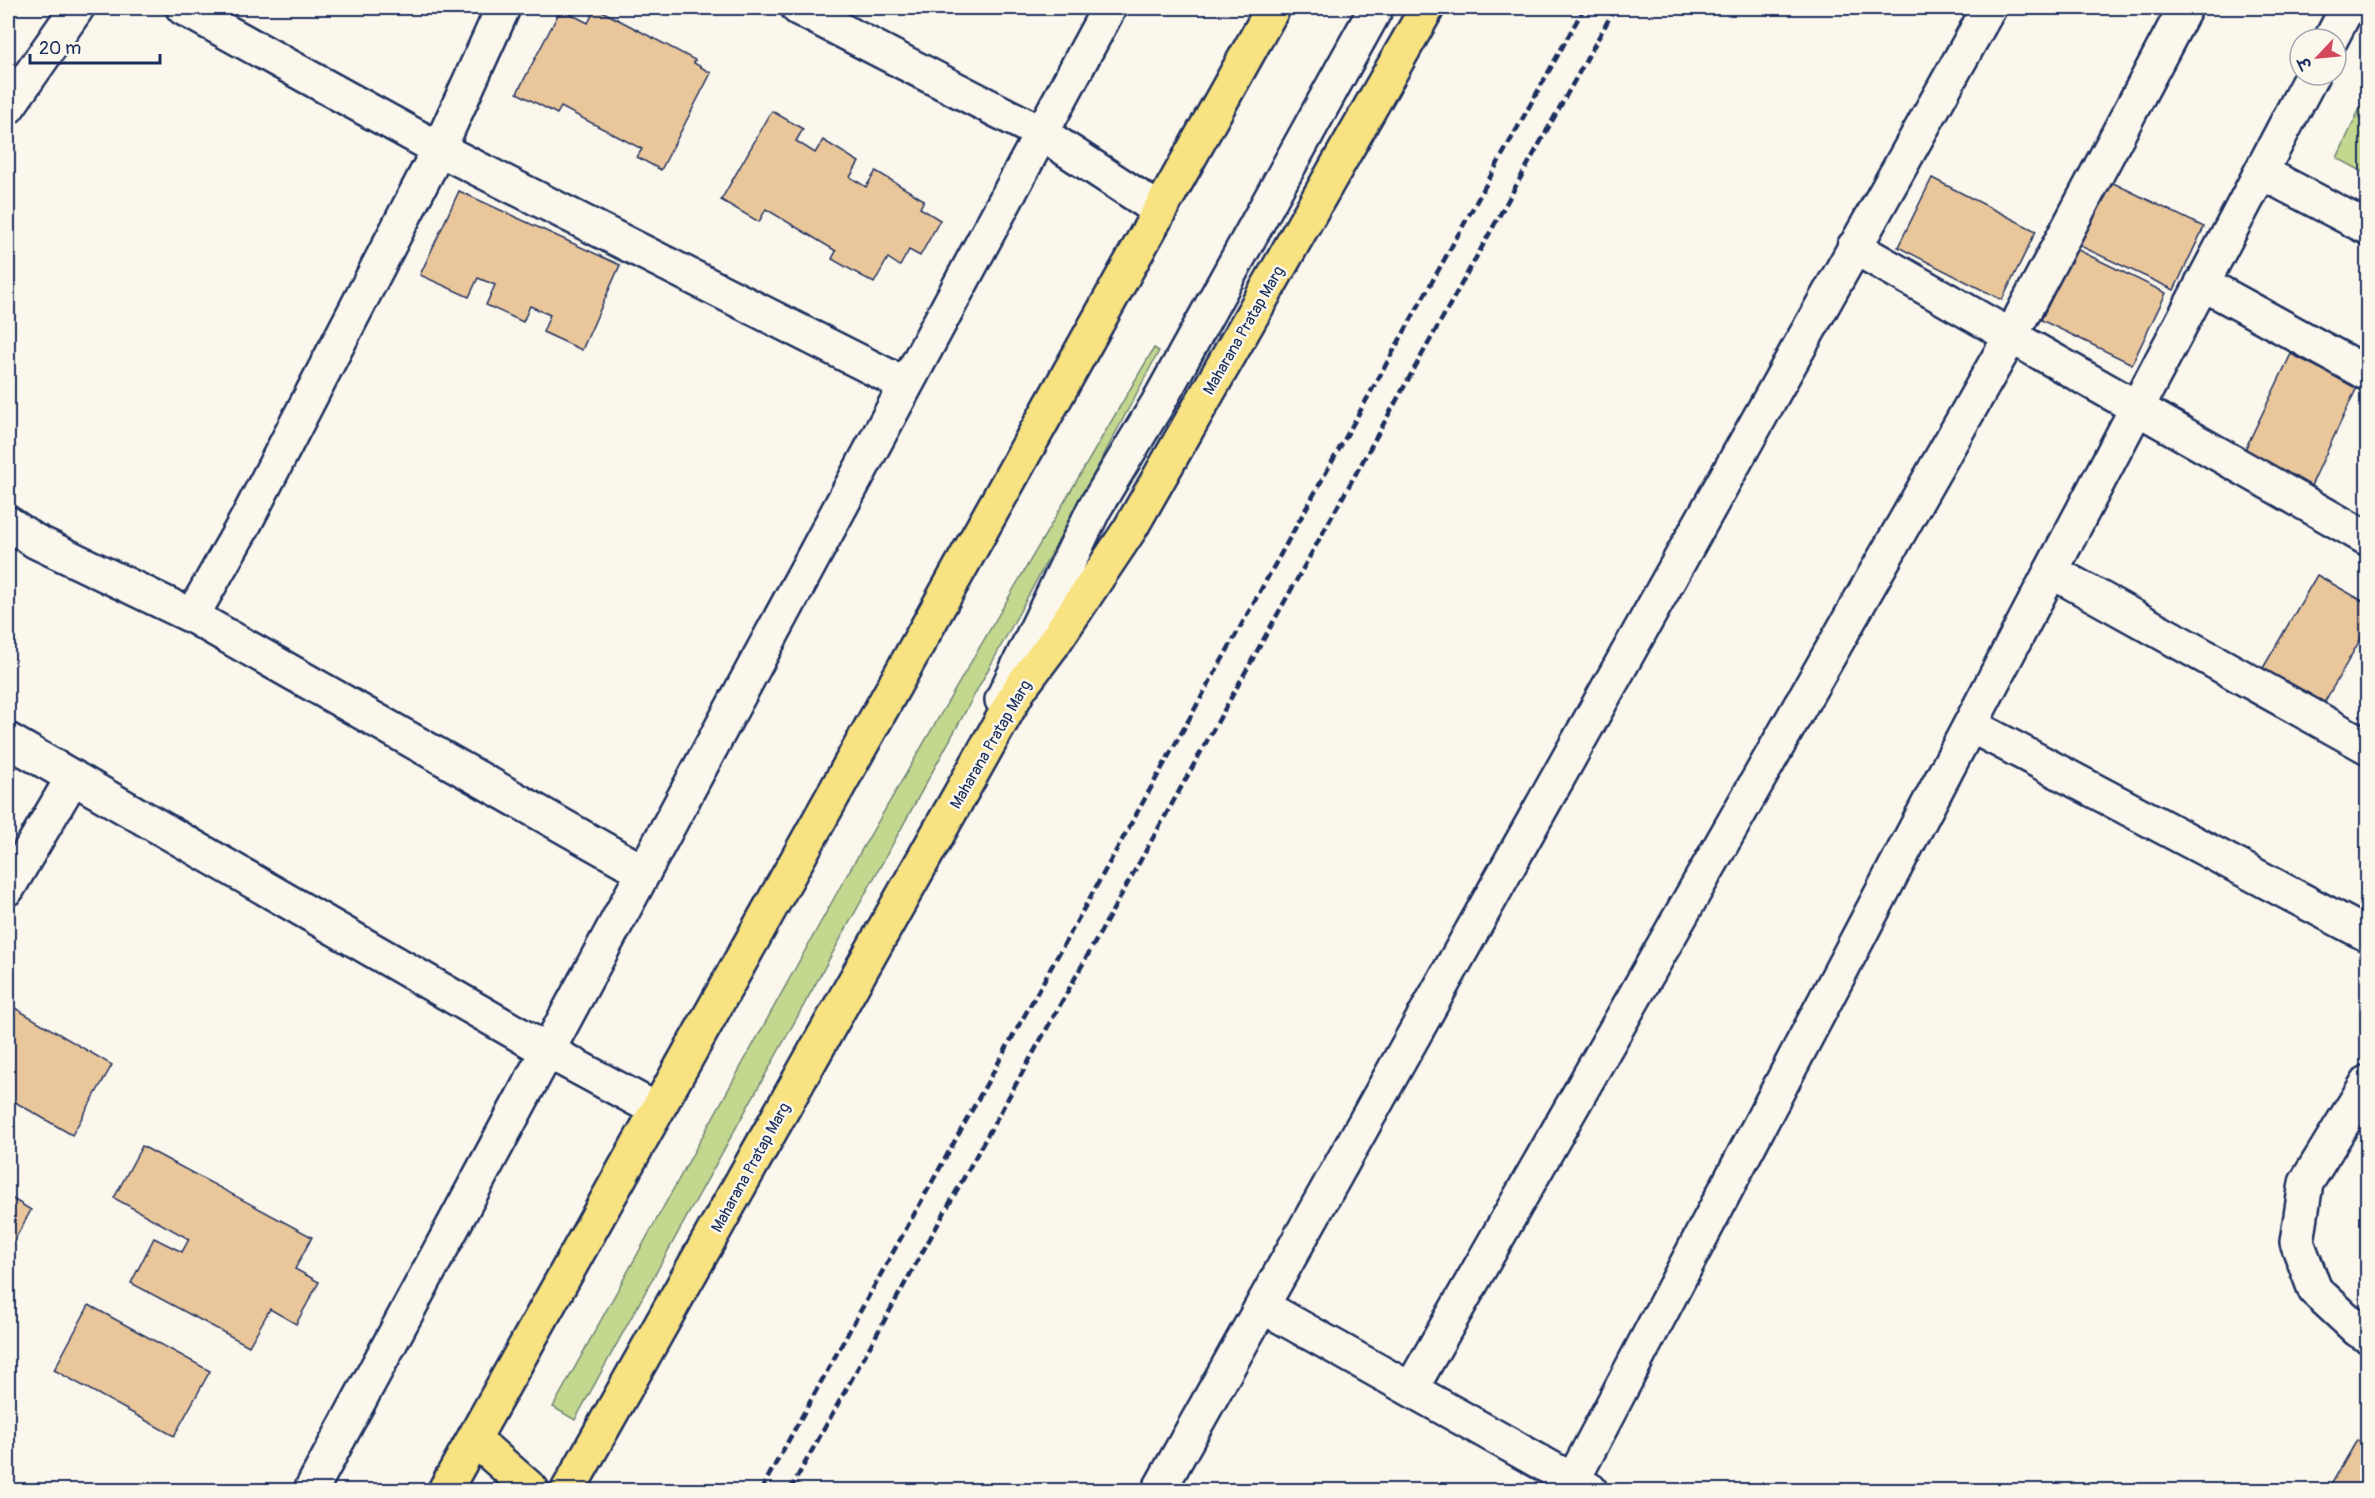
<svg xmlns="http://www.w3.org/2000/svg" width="2375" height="1498" font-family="Pangolin,'Playpen Sans Deva',sans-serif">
  <rect width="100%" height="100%" fill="#fbf7ec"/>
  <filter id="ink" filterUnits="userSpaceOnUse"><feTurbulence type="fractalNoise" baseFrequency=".0167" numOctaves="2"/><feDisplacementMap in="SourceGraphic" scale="12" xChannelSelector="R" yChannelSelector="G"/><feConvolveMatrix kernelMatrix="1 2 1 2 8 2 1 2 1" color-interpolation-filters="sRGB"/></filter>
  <g filter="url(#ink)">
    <path fill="#c3d88e" stroke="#6f8476" stroke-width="1.5" d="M2367 93V174L2337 158Z
      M1154 348 1159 351C970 710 770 1064 575 1420L553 1407 844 880Z"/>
    <path fill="#eac69b" stroke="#1b2f5e" stroke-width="1.5" d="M596 8 695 60 694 63 711 73 661 170 637 157 642 149 561 107 557 114 517 93 561 9 588 23Z
      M772 111 803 129 796 141 815 153 823 140 859 162 850 177 866 187 876 171 924 200 920 208 940 220 920 256 909 250 900 266 888 258 874 283 832 259 836 251 766 209 759 222 721 200Z
      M1932 178 2036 231 2002 300 1898 247Z
      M2105 179 2204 227 2174 290 2074 243Z
      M459 191 620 265 582 350 543 332 550 315 530 306 523 322 486 305 495 285 478 278 469 297 420 275Z
      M2076 249 2166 293 2132 364 2041 320Z
      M2291 354 2357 387 2309 490 2241 458Z
      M2317 575 2368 604V626L2324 703 2263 668Z
      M8 1004 112 1065 72 1135 8 1098Z
      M142 1146 312 1237 295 1269 319 1282 296 1324 270 1309 249 1346 131 1283 154 1238 182 1252 189 1239 114 1198Z
      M8 1196 31 1210 8 1252Z
      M89 1305 210 1371 174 1436 54 1370Z
      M2357 1440 2368 1446V1490H2328Z"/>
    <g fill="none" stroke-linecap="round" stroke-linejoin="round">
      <g stroke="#1b2f5e" stroke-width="38">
        <path id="minor" d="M183 8 439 149 906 385
          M503 8 439 149 246 521 192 616 644 872
          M798 8 1041 133 1159 210
          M2331 39 2347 8
          M8 107 77 8
          M2261 172 2368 228
          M1854 247 2368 539
          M2202 283 2368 374
          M8 523 35 541 192 616
          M2051 571 2368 747
          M1002 700 1094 509 1158 403 1376 8
          M1970 725 2368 935
          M8 740 546 1050 657 1110
          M8 888 73 777
          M2368 1082 2306 1183 2297 1242 2315 1290 2358 1330 2368 1336
          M1262 1306 1590 1490
          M1411 1389 2011 336 2185 8
          M1573 1480 2312 75
          M311 1490 1109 8
          M1159 1490 1989 8"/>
      </g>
      <g stroke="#1b2f5e" stroke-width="38">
        <path id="major" d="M474 1439 532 1490
          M445 1490 1273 8
          M568 1490 1020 688 1053 644 1130 529 1427 8"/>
      </g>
      <use href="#minor" stroke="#fbf7ec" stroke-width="33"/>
      <use href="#major" stroke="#f8e281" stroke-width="33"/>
      <path stroke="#1b2f5e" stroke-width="4.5" stroke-dasharray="9 4.5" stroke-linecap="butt" d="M761 1490 1584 8
        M790 1490 1615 8"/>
    </g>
  </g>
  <g text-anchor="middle" stroke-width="5" stroke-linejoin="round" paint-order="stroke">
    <g font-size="16" fill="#1b2f5e" stroke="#fbf7ec">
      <text transform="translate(1243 330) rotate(-60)" y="6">Maharana Pratap Marg</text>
      <text transform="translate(990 744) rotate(-60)" y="6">Maharana Pratap Marg</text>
      <text transform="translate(750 1167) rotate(-61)" y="6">Maharana Pratap Marg</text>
    </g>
  </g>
  <rect width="2375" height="1498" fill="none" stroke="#fbf7ec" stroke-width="30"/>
  <rect x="15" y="15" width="2345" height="1468" fill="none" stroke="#1b2f5e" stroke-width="2" filter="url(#ink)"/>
  <g transform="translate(2318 57) rotate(244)"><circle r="28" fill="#fbf7ec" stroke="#a1a7b3" stroke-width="1.5"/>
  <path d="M0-4.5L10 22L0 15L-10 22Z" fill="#d1495b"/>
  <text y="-9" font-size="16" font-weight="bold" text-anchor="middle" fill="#1b2f5e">उ</text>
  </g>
  <path d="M30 54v9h130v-9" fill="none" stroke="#1b2f5e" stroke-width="3"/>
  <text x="39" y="54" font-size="18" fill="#1b2f5e" stroke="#fbf7ec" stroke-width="4.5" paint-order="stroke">20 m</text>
</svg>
